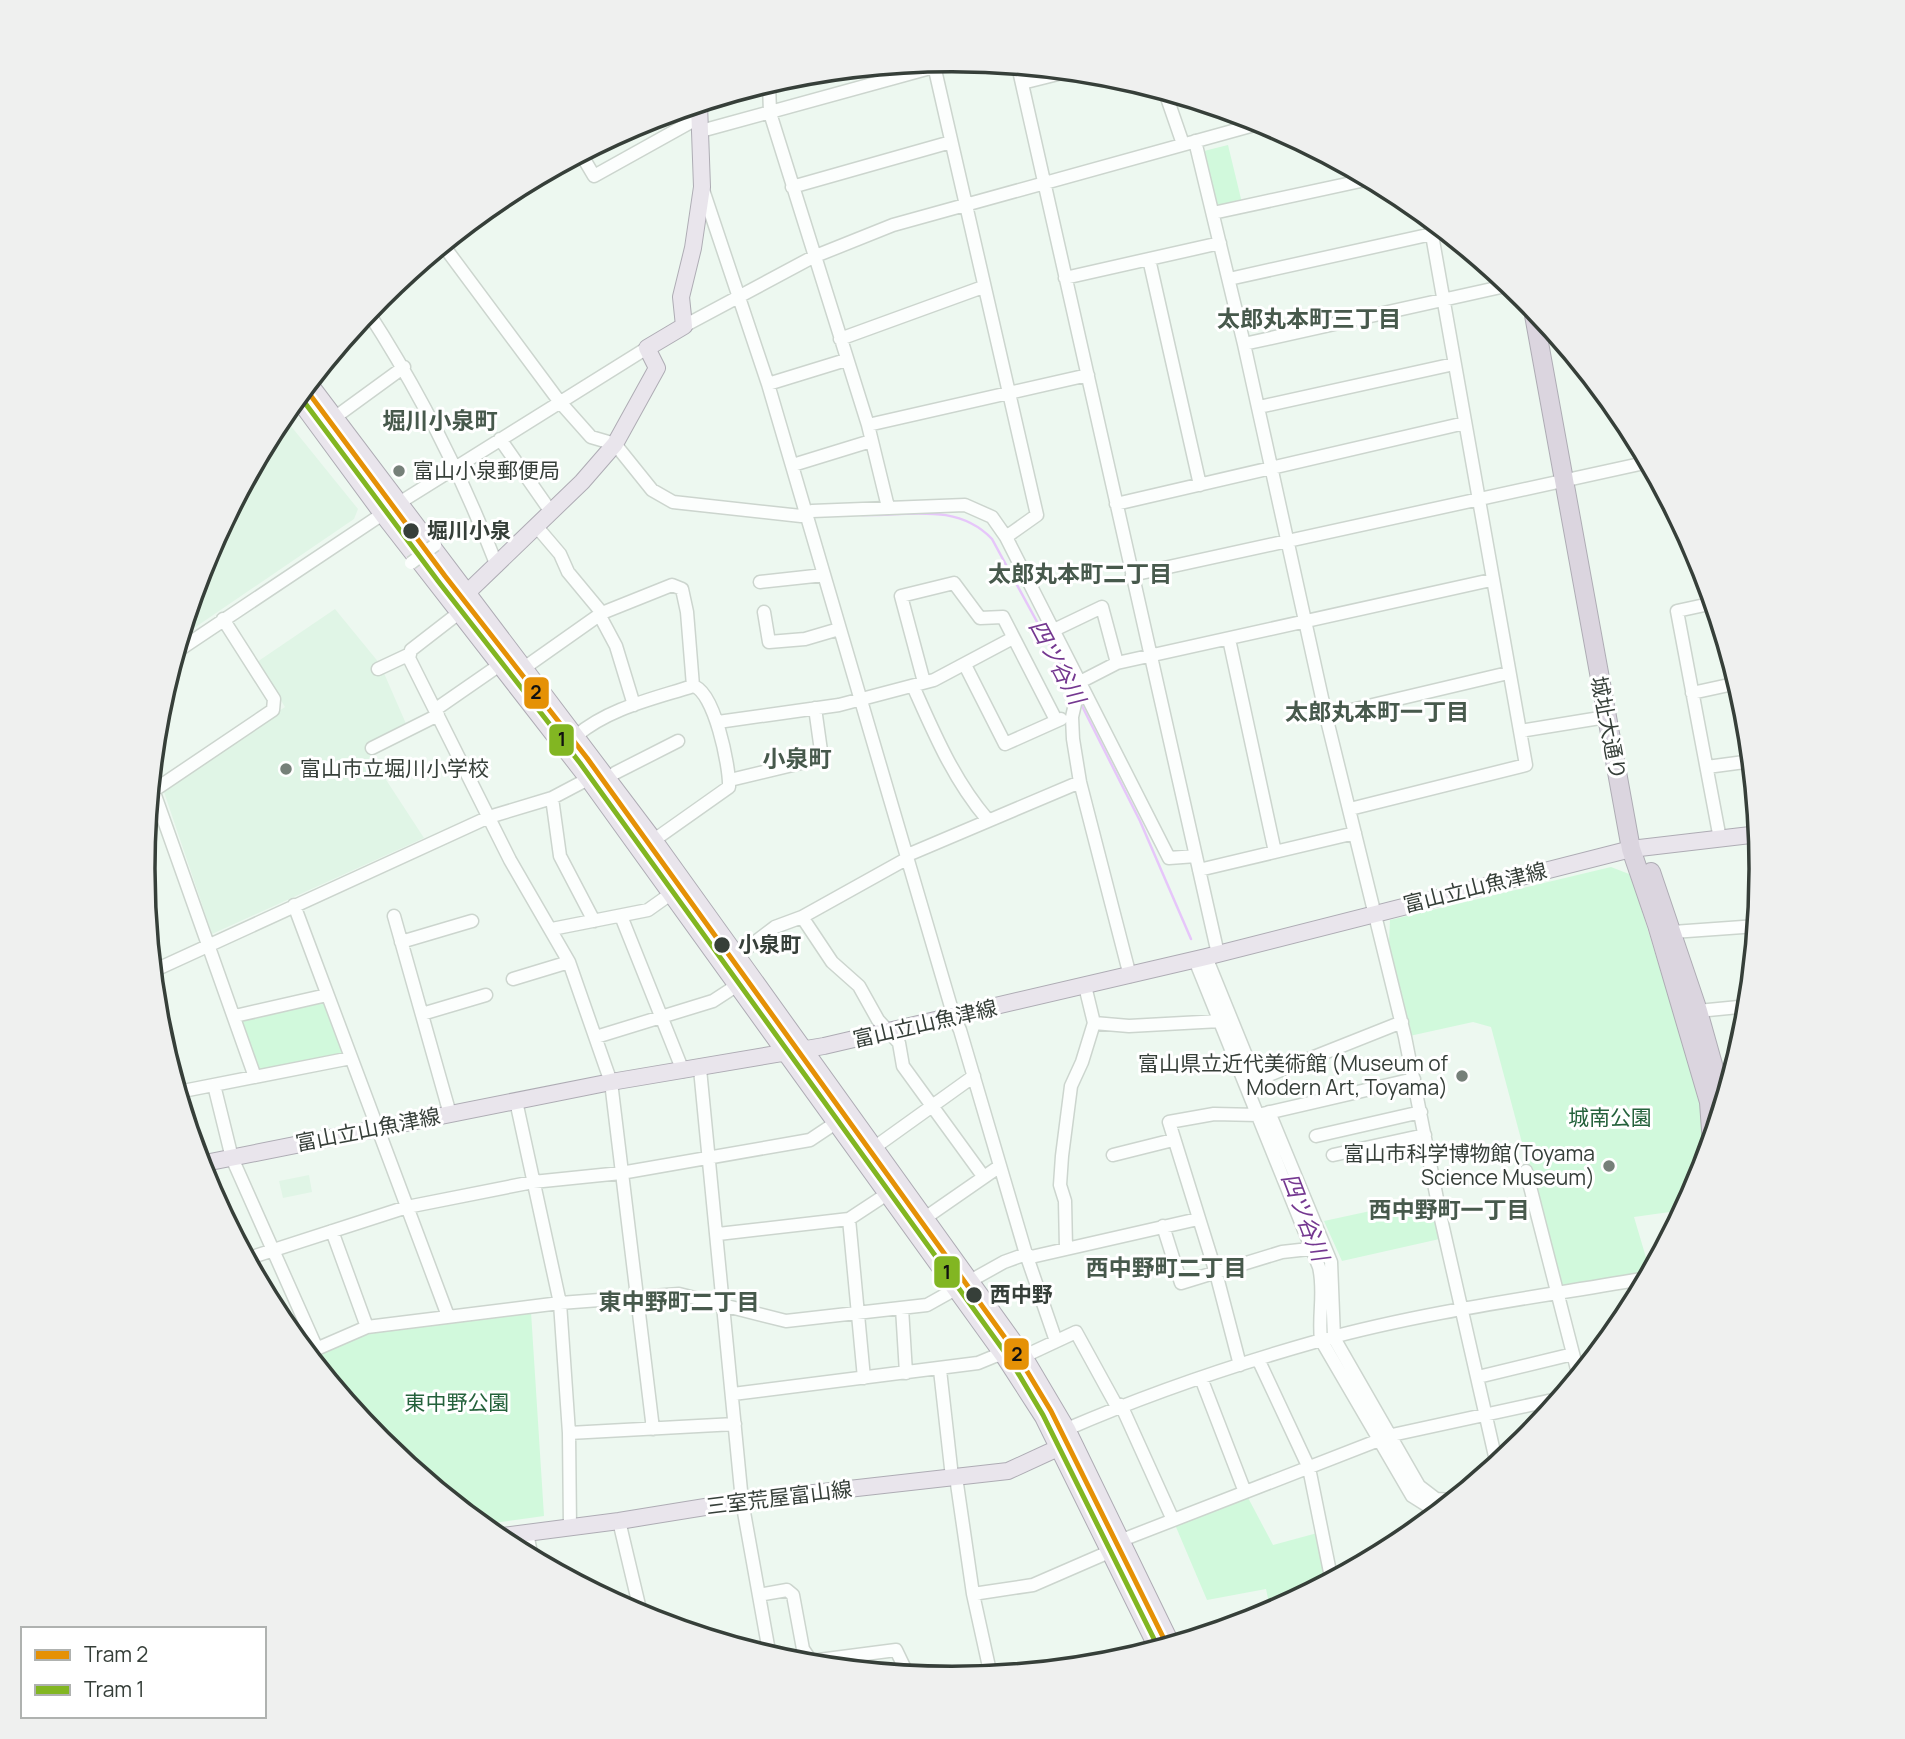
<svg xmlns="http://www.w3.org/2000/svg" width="1905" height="1739" font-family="Manrope,'Noto Sans JP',sans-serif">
  <rect width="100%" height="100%" fill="#edf8f0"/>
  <path fill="#e0f5e6" d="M693 106 694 118 642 121Z
    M282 415 358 509 354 519 181 637 204 559Z
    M335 609 380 664 407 726 366 749 424 838 212 934 163 789 285 707 257 662Z
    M309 1175 312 1192 283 1198 279 1181Z"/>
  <path fill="#d1f9dc" d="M1228 145 1242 203 1218 209 1204 151Z
    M193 598 200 608 196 622 183 630Z
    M1611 867 1629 874 1636 892 1702 1104C1707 1150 1707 1169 1684 1210L1634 1217 1650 1271 1565 1288 1560 1285 1491 1027 1473 1022 1405 1037 1388 963 1390 920Z
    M321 1000 326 1003 344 1051 341 1054 259 1071 241 1021 243 1016Z
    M1412 1202 1419 1222 1441 1217 1444 1238 1342 1261 1324 1221Z
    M531 1312 544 1516 480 1525 379 1442 310 1357 374 1332Z
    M1245 1492 1273 1545 1321 1532 1332 1581 1271 1613 1266 1589 1207 1600 1173 1520Z"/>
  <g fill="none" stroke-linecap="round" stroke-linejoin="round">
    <path stroke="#e6c6fa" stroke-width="2.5" d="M862 515C907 516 957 502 992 539L1073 688
      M1081 704 1140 821 1191 939"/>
    <path stroke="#e6c6fa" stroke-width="18" d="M1420 1496 1436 1506H1448"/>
    <g stroke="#ccd5ce" stroke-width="15">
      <path id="minor" d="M933 61 1037 515 1006 537
        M1018 66 1218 954
        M769 83 770 113 868 425 888 507
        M1022 83 1070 71
        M1165 92 1183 144
        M701 131 934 67
        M1195 141 1244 344 1326 716 1405 1037 1441 1219 1497 1465
        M581 154 594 176 700 117
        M702 187 768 384 954 1017 960 1030 1026 1254 1056 1341
        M792 187 951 142
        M1213 213 1370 179
        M443 245 559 401 591 437 615 444 652 490 673 502 801 516 812 511 965 505 992 517 1006 537 1169 858 1196 856
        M1149 259 1200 485
        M1065 278 1220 243
        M1229 279 1432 234
        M368 312C420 392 462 476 497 566
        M684 326 813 257 893 225 1265 122
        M840 339 983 287
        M1244 344 1510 285
        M768 384 846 360
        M1259 407 1454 364
        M334 418 404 367
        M868 425 1088 375
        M500 439 551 512
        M793 465 871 441
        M1116 504 1465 423
        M537 527 560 554 568 572 602 613
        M1132 575 1649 462
        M760 582 824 575
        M1714 603 1677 611 1720 839
        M460 612 411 650 409 658 510 860 569 962 606 1068 611 1082 653 1429
        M764 612 769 642 805 639 839 629
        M600 616 616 646 634 705
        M1054 630 1102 607 1117 663
        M1229 639 1275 852
        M176 652 399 503 647 348
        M965 665 1005 744 1061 719
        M524 668 602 613 672 585 682 589 687 612 693 686
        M378 669 410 654
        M924 682 901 596 954 583 980 618 1003 617 1056 720
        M913 686C934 733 953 779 987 819
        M1692 693 1738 683
        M436 709 501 664
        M1326 716 1508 673
        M718 722 839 705 934 680 1013 638
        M1520 731 1606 717
        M576 736C609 708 653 699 693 686 714 690 730 767 729 787L654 840
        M372 748 438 715
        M1707 767 1752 761
        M615 773 678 741
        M730 780 822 758 815 708
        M151 784 255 1077
        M150 793 273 710 274 699 223 619
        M552 798 560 856 594 921
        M1350 809 1526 765 1429 218
        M1199 870 1355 833
        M294 905 448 1316
        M394 916 450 1114
        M621 916 683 1071
        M552 929 648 910 672 893
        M1673 932 1757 926
        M401 942 472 921
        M738 955 775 927 802 917
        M1206 957 1256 1080 1402 1022
        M1195 960 1319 1267C1325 1292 1318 1315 1321 1340L1412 1496 1439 1513
        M153 971 489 817 552 798 588 779
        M1130 976 1080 782 1073 739 1072 717 1080 682 1117 663 1491 580
        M513 979 569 962
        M1698 1011 1749 1006
        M422 1014 486 995
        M235 1016 327 995
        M1094 1023 1129 1026 1220 1021
        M596 1037 713 1001 736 986
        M700 1069 742 1501 770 1657
        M214 1085 232 1158 317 1349
        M178 1092 351 1058
        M516 1101 560 1303 569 1433 570 1527
        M1269 1112 1331 1262 1334 1338 1419 1486 1436 1499 1455 1500
        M1316 1136 1421 1112
        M875 1147 974 1076
        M1113 1155 1173 1140
        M1333 1155 1425 1135
        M1526 1171 1579 1377
        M983 1176 903 1066 899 1043 878 1020 859 986 832 962 802 917 908 858 910 854 1080 782
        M925 1218 1000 1166
        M849 1219 864 1378
        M1163 1226 1181 1283 1282 1252 1318 1248
        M332 1231 367 1327
        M718 1234 849 1219 887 1194
        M1066 1248 1065 1201 1060 1185 1062 1156 1071 1086 1082 1062 1094 1023 1085 986
        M246 1259 407 1207 533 1182 621 1173 810 1140 834 1124
        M902 1308 906 1373
        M307 1353 367 1327 560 1303 679 1294 786 1321 927 1305 1004 1262 1026 1254 1031 1257 1198 1219
        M1258 1359 1309 1468 1331 1577 1343 1575
        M1240 1365 1216 1273 1169 1122 1214 1114 1258 1115 1414 1079
        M940 1370 952 1477
        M1478 1377 1573 1354
        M1201 1378 1245 1492
        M733 1394 978 1363 995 1356 1031 1353 1076 1332 1115 1403 1121 1405 1173 1520
        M1067 1429C1148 1394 1233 1365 1318 1341 1426 1311 1538 1297 1648 1278
        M569 1433 735 1424
        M956 1477 973 1594 991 1676
        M619 1521 642 1618
        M527 1532 532 1559
        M1122 1540 1392 1435 1562 1398
        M973 1594 1033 1585 1109 1552
        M759 1595 787 1590 793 1595 803 1649 811 1661 896 1650 908 1675"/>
    </g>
    <g stroke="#aeacb4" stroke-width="18">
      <path id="major" d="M309 383 654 840 1022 1353 1067 1429 1172 1645
        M297 398 383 515 588 779 1003 1355 1043 1417 1158 1650
        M464 602 472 588 582 482 615 444 657 368 647 348 684 326 681 297 693 248 702 187 699 104
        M200 1164 611 1082 824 1046 1206 957 1631 849 1759 834
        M495 1537 619 1521 742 1501 1008 1471 1058 1448"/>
    </g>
    <g stroke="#aeacb4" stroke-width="20">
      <path id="highway" d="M1532 304 1631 849 1657 925 1709 1102 1712 1144
        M1651 872 1698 1011 1724 1104"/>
    </g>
    <use href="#minor" stroke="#fcfefd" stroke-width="12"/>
    <use href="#major" stroke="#e9e5ec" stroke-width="16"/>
    <use href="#highway" stroke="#dbd5df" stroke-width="18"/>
    <g stroke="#ccd5ce" stroke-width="15" stroke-linecap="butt">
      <path id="minor-bridge" d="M411 563 435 545"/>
    </g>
    <use href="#minor-bridge" stroke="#fcfefd" stroke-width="12"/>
    <g stroke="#fff" stroke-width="10">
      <path id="tram-1" d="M305 388 445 576 587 758 1016 1353 1051 1411 1168 1647"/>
    </g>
    <g stroke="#fff" stroke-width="10">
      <path id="tram-2" d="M299 395 438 581 580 763 1009 1358 1043 1415 1159 1649"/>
    </g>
    <use href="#tram-1" stroke="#e59106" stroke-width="5"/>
    <use href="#tram-2" stroke="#82b622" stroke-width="5"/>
  </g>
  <g fill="#768079" stroke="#fff" stroke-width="2.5">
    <circle cx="399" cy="471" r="7"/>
    <circle cx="286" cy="769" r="7"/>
    <circle cx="1462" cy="1076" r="7"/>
    <circle cx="1609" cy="1166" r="7"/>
  </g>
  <g fill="#363f39" stroke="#fff" stroke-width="2.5">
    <circle cx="411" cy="531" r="9"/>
    <circle cx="722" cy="945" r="9"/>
    <circle cx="974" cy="1295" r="9"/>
  </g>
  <g text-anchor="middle" stroke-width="6" stroke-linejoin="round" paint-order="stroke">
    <g font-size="21" fill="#363f39" stroke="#fff" text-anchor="start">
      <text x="413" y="478">富山小泉郵便局</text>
      <text x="300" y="776">富山市立堀川小学校</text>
      <text x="1448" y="1071" text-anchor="end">富山県立近代美術館 (Museum of<tspan x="1448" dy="24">Modern Art, Toyama)</tspan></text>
      <text x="1595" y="1161" text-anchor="end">富山市科学博物館(Toyama<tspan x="1595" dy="24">Science Museum)</tspan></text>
    </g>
    <g font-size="21" font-weight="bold" fill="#363f39" stroke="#fff" text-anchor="start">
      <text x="427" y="538">堀川小泉</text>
      <text x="738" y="952">小泉町</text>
      <text x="990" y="1302">西中野</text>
    </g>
    <g font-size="21" fill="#363f39" stroke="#fff">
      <text transform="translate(1608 728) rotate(79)" y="7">城址大通り</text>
      <text transform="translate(1475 888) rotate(-14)" y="7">富山立山魚津線</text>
      <text transform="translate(925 1024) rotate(-13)" y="7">富山立山魚津線</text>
      <text transform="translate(368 1130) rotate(-11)" y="7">富山立山魚津線</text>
      <text transform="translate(779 1498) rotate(-7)" y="7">三室荒屋富山線</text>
    </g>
    <g font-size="21" fill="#25623c" stroke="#fff">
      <text x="1610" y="1125">城南公園</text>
      <text x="457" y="1410">東中野公園</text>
    </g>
    <g font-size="23" font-weight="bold" fill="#47594c" stroke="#fff">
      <text x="1309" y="327">太郎丸本町三丁目</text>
      <text x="440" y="429">堀川小泉町</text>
      <text x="1080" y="582">太郎丸本町二丁目</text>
      <text x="1377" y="720">太郎丸本町一丁目</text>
      <text x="797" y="767">小泉町</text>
      <text x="1449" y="1218">西中野町一丁目</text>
      <text x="1166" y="1276">西中野町二丁目</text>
      <text x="679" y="1310">東中野町二丁目</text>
    </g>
    <g font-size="23" font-style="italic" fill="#743890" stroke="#fff">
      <text transform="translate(1057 662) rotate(62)" y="8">四ツ谷川</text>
      <text transform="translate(1305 1217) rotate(69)" y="8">四ツ谷川</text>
    </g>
  </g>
  <path d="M0 0H1905V1739H0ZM155 869a797 797 0 1 1 1594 0a797 797 0 1 1-1594 0Z" fill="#eff0ef" fill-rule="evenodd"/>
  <path fill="none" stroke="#363f39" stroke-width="3.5" d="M155 869a797 797 0 1 1 1594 0a797 797 0 1 1-1594 0Z"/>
  <g stroke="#fff" stroke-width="2.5">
    <rect x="523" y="676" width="27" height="34" rx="7" fill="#e59106"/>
    <rect x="548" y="723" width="27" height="34" rx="7" fill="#82b622"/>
    <rect x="933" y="1255" width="28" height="34" rx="7" fill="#82b622"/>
    <rect x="1003" y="1337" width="27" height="34" rx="7" fill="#e59106"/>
  </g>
  <g font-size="19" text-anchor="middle" font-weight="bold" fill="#111">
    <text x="536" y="699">2</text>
    <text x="562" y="746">1</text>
    <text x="947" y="1279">1</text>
    <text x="1017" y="1361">2</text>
  </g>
  <rect x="21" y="1627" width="245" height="91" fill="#ffffff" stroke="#afb2b0" stroke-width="2"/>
  <rect x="35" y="1650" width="35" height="10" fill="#e59106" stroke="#afb2b0" stroke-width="2"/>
  <text x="84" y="1662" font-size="21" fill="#363f39">Tram 2</text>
  <rect x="35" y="1685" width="35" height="10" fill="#82b622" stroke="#afb2b0" stroke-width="2"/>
  <text x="84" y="1697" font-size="21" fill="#363f39">Tram 1</text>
</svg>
